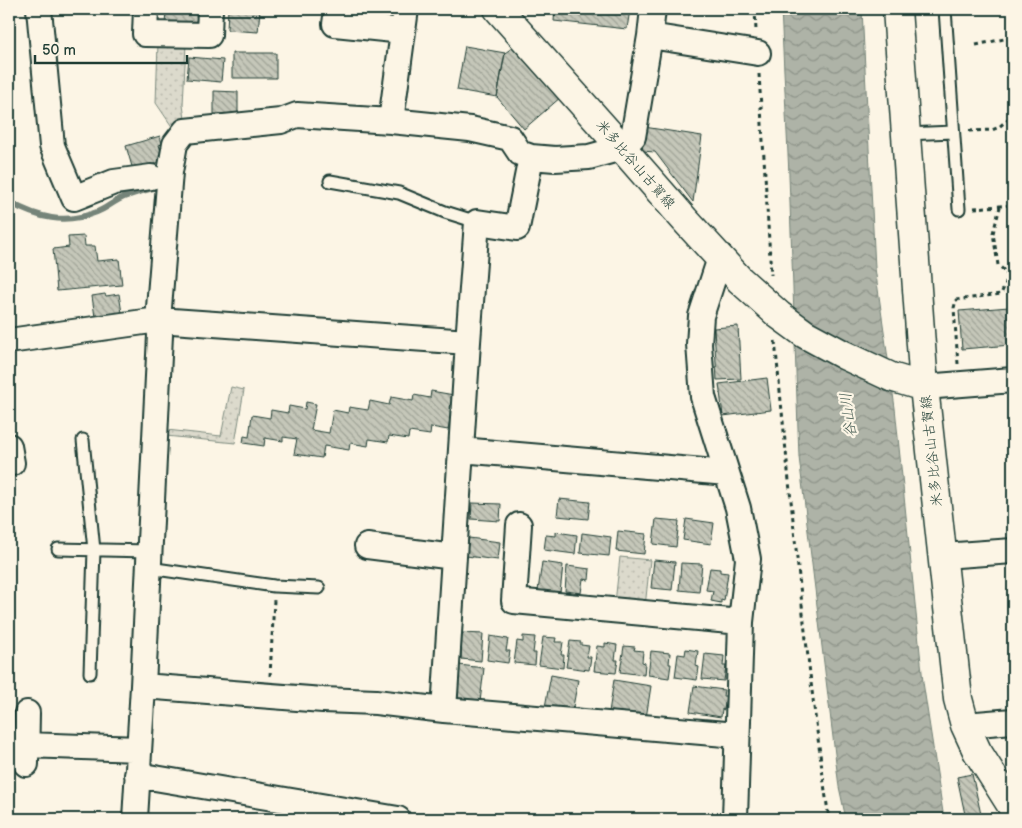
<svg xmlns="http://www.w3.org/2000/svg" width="1022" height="828" font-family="'Balsamiq Sans','Klee One',sans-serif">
  <defs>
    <pattern id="grass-dots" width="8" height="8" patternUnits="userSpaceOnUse" patternTransform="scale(1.25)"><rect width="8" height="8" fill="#dcdacc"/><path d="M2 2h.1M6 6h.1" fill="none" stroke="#bcbcb0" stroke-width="1.8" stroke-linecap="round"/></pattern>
    <pattern id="water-waves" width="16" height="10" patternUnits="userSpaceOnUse" patternTransform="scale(1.25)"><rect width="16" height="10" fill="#aeb3a7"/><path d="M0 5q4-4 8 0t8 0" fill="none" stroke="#8d9389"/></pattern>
    <pattern id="building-back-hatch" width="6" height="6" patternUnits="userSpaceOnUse" patternTransform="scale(1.25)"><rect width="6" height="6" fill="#c5c7b9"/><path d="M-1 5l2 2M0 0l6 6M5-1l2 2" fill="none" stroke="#9fa397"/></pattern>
  </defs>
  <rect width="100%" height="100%" fill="#fcf5e5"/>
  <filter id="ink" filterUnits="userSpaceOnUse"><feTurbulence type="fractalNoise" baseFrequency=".02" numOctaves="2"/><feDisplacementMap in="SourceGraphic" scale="10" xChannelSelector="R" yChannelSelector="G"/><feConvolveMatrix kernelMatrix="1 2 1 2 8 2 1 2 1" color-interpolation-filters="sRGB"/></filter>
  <g filter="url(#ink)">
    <path fill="url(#grass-dots)" stroke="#7e8c80" d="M158 43 186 44 183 105 186 126 173 128 156 103Z
      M231 387 244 390 235 443 166 436 167 430 221 436Z
      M620 557 650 560 645 607 615 603Z"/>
    <path fill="url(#water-waves)" stroke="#758479" d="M781 9H862L875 268 895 408 923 682 944 819H846L839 787 799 457 789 175Z"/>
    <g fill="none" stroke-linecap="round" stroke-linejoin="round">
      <path stroke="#758479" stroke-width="6" d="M9 202C38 218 64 225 97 212 106 209 114 201 124 197 134 193 146 190 157 187"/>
    </g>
    <path fill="url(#building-back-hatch)" stroke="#1f3d34" d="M166 9H197L196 28 165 26Z
      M228 9 260 10 258 32 227 30Z
      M555 9H630L627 29 554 21Z
      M516 45 561 97 524 129 497 97 505 53Z
      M465 46 505 53 497 97 457 90Z
      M232 53H276V78H232Z
      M189 57 223 60 221 82 187 79Z
      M214 91 238 92V114H214Z
      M644 127 702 136 693 202 655 152 642 151Z
      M160 136 162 144 159 145 164 161 133 170 126 146Z
      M84 236 85 246H95L97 261 119 259 122 285 57 291 53 249 69 247 68 237Z
      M105 294 106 296 119 294 122 313 95 317 92 296Z
      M1009 307 1011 345 962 349 959 311Z
      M738 326 741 379 717 380 714 328Z
      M767 378 771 410 723 416 719 384Z
      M431 391 454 395 448 430 431 427 430 435 409 432 408 439 389 436 388 442 369 439 368 446 350 443 349 450 324 446 322 458 294 454 297 439 283 437V441L265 438 264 446 243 443 244 436 249 437 252 415 270 418 271 410 288 413 289 406 305 409 306 402 316 404 311 430 329 433 333 410 348 413 349 407 368 410 370 401 389 405 391 397 413 401 414 395 430 398Z
      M559 499 590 502 588 519 557 516Z
      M472 503 501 504 500 521 471 519Z
      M656 519 679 521 676 547 653 544Z
      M686 519 714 523 711 544 683 540Z
      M618 531 646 534 644 554 616 551Z
      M556 532 577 535 575 554 544 550 546 535 556 536Z
      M582 533 611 537 609 556 580 553Z
      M469 538 500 542 498 560 466 556Z
      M654 560 675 562 672 590 651 588Z
      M542 562 563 565 560 593 538 591Z
      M681 563 702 564 699 592 679 590Z
      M567 566 590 569 589 580 583 579 581 593 565 591Z
      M710 568 720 569V572L728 573 724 601 721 600V603L711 601 713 591 706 590Z
      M462 633 483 634 481 661 461 659Z
      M490 636 508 639 506 651H510L508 663 487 660Z
      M523 636 535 637 533 653H536L535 665 514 663 517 641 523 642Z
      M543 637 556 638 555 642H563L561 655H564L563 668 539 665Z
      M570 641 581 642V645L589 646 587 657H591L589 670 566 667Z
      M605 643 617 645 615 660H618L616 673 594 671 597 646 605 647Z
      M624 646 635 647 634 650 643 651 642 662 645 663 644 675 620 672Z
      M686 649 698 651 696 666 699 667 697 680 675 677 678 654 685 655Z
      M651 651 670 653 669 664H671L669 678 648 675Z
      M705 654 724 656 723 666H726L724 681 702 679Z
      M459 665 484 668 480 702 456 699Z
      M551 675 578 680 572 712 545 707Z
      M614 680 651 686 646 718 609 712Z
      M694 686 724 690 723 696H726L724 710 722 709 721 717 690 712Z
      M972 774 982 819H966L957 777Z"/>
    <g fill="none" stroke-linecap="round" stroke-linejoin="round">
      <g stroke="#1f3d34" stroke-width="15">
        <path id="lane" d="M945 9 959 209
          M906 134 953 132
          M330 181 399 193 445 212 477 222
          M83 440 94 550 90 673
          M58 549 149 551
          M149 568 274 586 319 588"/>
      </g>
      <g stroke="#1f3d34" stroke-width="28">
        <path id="street" d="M39 9 52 146 74 198 114 182 151 177
          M146 9 145 34 209 35 210 9
          M337 9 335 24 403 31
          M650 36 758 53
          M391 121 406 9
          M720 258 701 316 699 344 703 397 738 508 748 559 741 622 735 819
          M9 341 158 320 468 342 477 222 517 228 531 157
          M924 387 1013 380
          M9 446 12 463
          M461 450 727 473
          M519 525 514 601 741 622
          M367 546 454 557
          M943 556 1013 551
          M143 686 323 700 376 702 444 710 737 735
          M444 710 468 342
          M965 725 1013 721
          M26 745 139 749
          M26 764 27 713
          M137 775 398 819
          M135 819 143 686 160 335 158 320 170 172 175 144 185 131 281 121 297 115 391 121 470 129 510 138 520 153 531 157 555 159 589 157 622 148 633 137 650 36 653 9"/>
      </g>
      <g stroke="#1f3d34" stroke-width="31">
        <path id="secondary" d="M498 9 622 148 685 220 740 280 779 315 805 334 844 355 891 377 924 387
          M897 9 924 387 958 699 965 725 977 751 1013 808"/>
      </g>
      <path stroke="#1f3d34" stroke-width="3" stroke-dasharray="4 4" stroke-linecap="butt" d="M755 9 756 31
        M976 45 1004 39H1013
        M759 74 771 275
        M969 131 992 130 999 127 1013 115
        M974 208 1013 205
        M775 341C791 501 806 660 829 819
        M958 364 954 308 956 300 1001 294 1006 283 1007 273 998 265 993 233 1000 207
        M270 676 274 600"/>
      <use href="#lane" stroke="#fcf5e5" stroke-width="11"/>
      <use href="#street" stroke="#fcf5e5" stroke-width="24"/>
      <use href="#secondary" stroke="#fcf5e5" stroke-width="28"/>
    </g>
  </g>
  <g text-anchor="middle" stroke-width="4.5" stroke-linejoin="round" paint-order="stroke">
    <g font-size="14" fill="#1f3d34" stroke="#fcf5e5">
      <text transform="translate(636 164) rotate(49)" y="5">米多比谷山古賀線</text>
      <text transform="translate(931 451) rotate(-96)" y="5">米多比谷山古賀線</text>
    </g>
    <g font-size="15" font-style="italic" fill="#435a51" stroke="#fcf5e5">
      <text transform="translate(848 415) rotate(-97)" y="5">谷山川</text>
    </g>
  </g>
  <rect width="1022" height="828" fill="none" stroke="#fcf5e5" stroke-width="30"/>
  <rect x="15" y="15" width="992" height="798" fill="none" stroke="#1f3d34" stroke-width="2" filter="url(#ink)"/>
  <path d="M35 55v8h152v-8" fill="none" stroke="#1f3d34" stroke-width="2.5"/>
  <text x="42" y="55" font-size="15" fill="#1f3d34" stroke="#fcf5e5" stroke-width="4" paint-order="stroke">50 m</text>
</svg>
